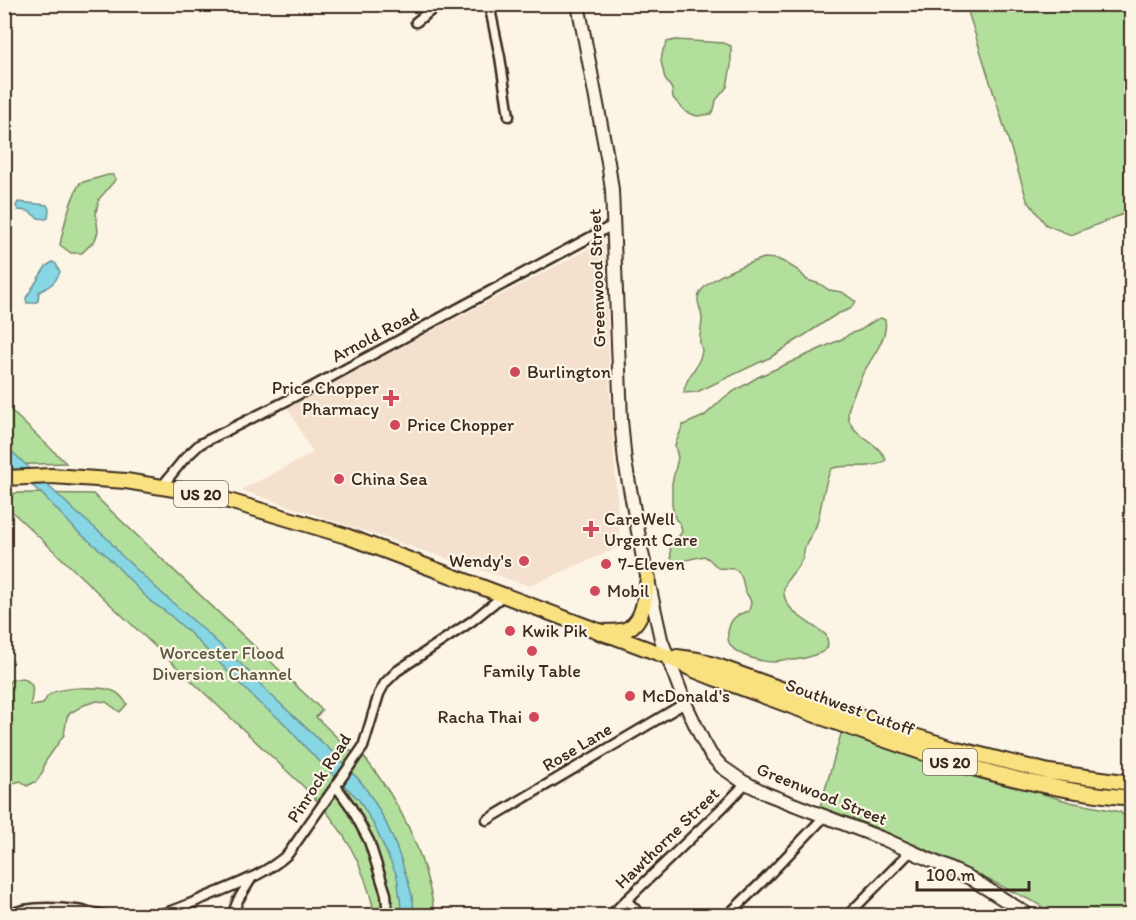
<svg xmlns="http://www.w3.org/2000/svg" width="1136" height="920" font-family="Itim,sans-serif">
  <rect width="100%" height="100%" fill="#fcf5e5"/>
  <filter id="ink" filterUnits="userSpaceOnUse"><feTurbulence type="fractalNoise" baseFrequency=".0167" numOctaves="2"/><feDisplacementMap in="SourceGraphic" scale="12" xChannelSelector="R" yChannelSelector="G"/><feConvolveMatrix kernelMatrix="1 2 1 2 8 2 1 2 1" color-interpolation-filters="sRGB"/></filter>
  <g filter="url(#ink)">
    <path fill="#f4e0cd" d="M604 241 610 393 620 547 529 586 241 490 313 453 287 407Z"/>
    <path fill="#b3df9d" stroke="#77845e" stroke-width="1.5" d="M966 5H1131V211L1071 235 1046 225 1027 200Z
      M675 40 724 43 731 46V66L727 87 716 100 714 110 711 114 697 116 686 112 673 98 672 89 665 79 661 61 663 50 667 42Z
      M108 175H113L116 179 99 199 96 212 98 232 95 240 82 253H71L60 245C64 224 69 202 80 183Z
      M764 258 777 259 786 263 799 271 807 280 820 284 829 290 842 292 856 302 850 309 837 314 771 357 697 392 684 393C684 378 700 367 702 351 702 348 700 345 700 342 699 335 702 327 702 319 702 313 699 307 698 301 696 280 749 263 764 258Z
      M881 318 885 320C889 337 870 360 862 375 859 381 856 389 853 396 851 402 848 408 848 414 849 436 880 442 886 460 869 472 846 462 831 469 823 486 822 506 817 523 815 531 809 537 806 544 804 548 804 553 803 557 798 572 779 581 785 598 790 615 813 624 826 635 827 639 829 644 827 648 824 654 799 660 792 660 789 660 786 659 782 660 779 660 777 662 774 662 762 662 738 656 731 646 727 641 727 633 729 628 731 618 739 613 749 611L751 603 750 599 745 591 742 578 738 571 734 569 718 568 709 559 704 556 677 562 671 558 670 544 680 535 682 531 680 523 676 520 674 515 672 504V483L678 458 675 445 683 425 704 416 726 396 758 377 844 338C850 333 851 333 858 331 866 328 872 320 881 318Z
      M4 404 66 463 5 465Z
      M20 493 93 494 322 710 316 717 356 756 360 752C401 802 425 852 435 915H375C364 863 342 825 304 787L5 505 4 494Z
      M22 678C37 684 32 691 31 703V706L43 704C45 701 46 698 48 696 57 686 102 686 113 691 120 693 123 699 127 704L120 712 106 702 97 701 84 705 70 713 67 717 64 735 45 762 43 771 37 781 27 786 21 781 14 783C9 794 7 811 8 823 9 838 12 837 5 852V694L7 685 11 680Z
      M843 727 921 758 1070 802 1120 812 1131 823V915H1054L1036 903 936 854 862 822 820 807Z"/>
    <path fill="#87d6e4" stroke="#699195" stroke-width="1.5" d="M18 202 47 205 49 209 48 218 46 219 38 218 28 211 18 210 16 206Z
      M53 262 56 264 60 272C54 285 51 285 39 292L38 301 34 303H27L26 298 46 266Z
      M4 444 76 512 109 540 120 554 165 596 203 629 245 668 272 696 339 758C347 769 357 776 364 786 379 807 392 833 400 857 402 861 403 866 404 870 410 885 414 899 414 915H402L397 876 374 825 359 800 306 748 282 721 259 703 189 632 165 611 151 602 105 554 77 531 43 495 5 462Z"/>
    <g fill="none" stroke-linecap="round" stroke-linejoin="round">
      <g stroke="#3b2a1e" stroke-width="13">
        <path id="street" d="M489 4 500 57 509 116
          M416 22 434 8 448 4
          M162 486 184 459 200 444 286 401 613 225
          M336 786 351 807 369 841 386 894 388 916
          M487 820 685 703
          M626 900 642 916
          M6 916C12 914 18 911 24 910 50 905 83 910 109 916
          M154 916C172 912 189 904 206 897 234 885 265 875 288 854L363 747 379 694 385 683 397 671 472 621 504 595
          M232 916 238 900 251 879
          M610 916 724 806 746 783
          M727 916 765 879 825 816
          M847 916 911 851"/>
      </g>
      <g stroke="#3b2a1e" stroke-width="16">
        <path id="secondary" d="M578 4 608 162 612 190 621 420 625 462 642 553 661 639 685 703 703 741 711 755 722 767 742 781 767 794 886 840 970 878 1030 916"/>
      </g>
      <g stroke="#3b2a1e" stroke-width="18">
        <path id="primary" d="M4 478 52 476 126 481 180 490 229 501 346 536 601 632C608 632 615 632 621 631 644 627 645 597 648 578
          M610 635 666 656 694 670 714 678C851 726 985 786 1132 798
          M677 657 698 660 720 667 898 731 957 749 1049 772 1132 783"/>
      </g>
      <g stroke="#3b2a1e" stroke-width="20">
        <path id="highway" d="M601 632 610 635"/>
      </g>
      <use href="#street" stroke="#fcf5e5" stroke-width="8"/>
      <use href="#secondary" stroke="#fcf5e5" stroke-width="12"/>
      <use href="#primary" stroke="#fae180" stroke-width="14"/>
      <use href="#highway" stroke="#fae180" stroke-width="15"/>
    </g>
  </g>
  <g fill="#d1495b" stroke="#fcf5e5" stroke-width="2">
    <circle cx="515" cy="372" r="6"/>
    <path d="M388 389h6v6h6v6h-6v6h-6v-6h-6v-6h6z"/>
    <circle cx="395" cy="425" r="6"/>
    <circle cx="339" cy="479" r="6"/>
    <path d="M588 520h6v6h6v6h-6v6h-6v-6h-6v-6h6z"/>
    <circle cx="524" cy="561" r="6"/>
    <circle cx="606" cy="564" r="6"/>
    <circle cx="595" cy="591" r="6"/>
    <circle cx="510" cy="631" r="6"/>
    <circle cx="532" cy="651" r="6"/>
    <circle cx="630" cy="696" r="6"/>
    <circle cx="534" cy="717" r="6"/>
  </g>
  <g text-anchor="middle" stroke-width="4.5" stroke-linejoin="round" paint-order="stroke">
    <g fill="#fcf5e5" stroke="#75675a" stroke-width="1.5">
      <rect x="174" y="481" width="54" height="26" rx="4.5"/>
      <rect x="923" y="749" width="54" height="26" rx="4.5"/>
    </g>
    <g font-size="16" font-weight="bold" fill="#3b2a1e">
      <text x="201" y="500">US 20</text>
      <text x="950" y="768">US 20</text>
    </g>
    <g font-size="18" fill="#3b2a1e" stroke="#fcf5e5">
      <text transform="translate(597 278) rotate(-92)" y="6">Greenwood Street</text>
      <text transform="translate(375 335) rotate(-28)" y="6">Arnold Road</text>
      <text transform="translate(850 707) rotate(20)" y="6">Southwest Cutoff</text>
      <text transform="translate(577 747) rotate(-31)" y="6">Rose Lane</text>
      <text transform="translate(319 778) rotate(-57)" y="6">Pinrock Road</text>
      <text transform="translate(822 794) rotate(22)" y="6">Greenwood Street</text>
      <text transform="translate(667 838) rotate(-44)" y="6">Hawthorne Street</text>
    </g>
    <g font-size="18" fill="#3b2a1e" stroke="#fcf5e5" text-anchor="start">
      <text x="527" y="378">Burlington</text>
      <text x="379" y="394" text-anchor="end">Price Chopper<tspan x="379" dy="21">Pharmacy</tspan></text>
      <text x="407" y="431">Price Chopper</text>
      <text x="351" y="485">China Sea</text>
      <text x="604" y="525">CareWell<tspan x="604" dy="21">Urgent Care</tspan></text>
      <text x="512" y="567" text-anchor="end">Wendy's</text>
      <text x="618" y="570">7-Eleven</text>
      <text x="607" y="597">Mobil</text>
      <text x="522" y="637">Kwik Pik</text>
      <text x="532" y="677" text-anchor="middle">Family Table</text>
      <text x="642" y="702">McDonald's</text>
      <text x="522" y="723" text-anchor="end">Racha Thai</text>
    </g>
    <g font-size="18" fill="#59573e" stroke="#fcf5e5">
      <text x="222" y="659">Worcester Flood<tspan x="222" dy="21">Diversion Channel</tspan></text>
    </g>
  </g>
  <rect width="1136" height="920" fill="none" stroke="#fcf5e5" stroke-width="24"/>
  <rect x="12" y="12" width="1112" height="896" fill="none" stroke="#3b2a1e" stroke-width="2" filter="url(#ink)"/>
  <path d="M917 881v9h112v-9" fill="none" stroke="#3b2a1e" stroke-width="3"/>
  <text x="926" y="881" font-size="18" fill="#3b2a1e" stroke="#fcf5e5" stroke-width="4.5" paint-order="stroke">100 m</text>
</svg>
